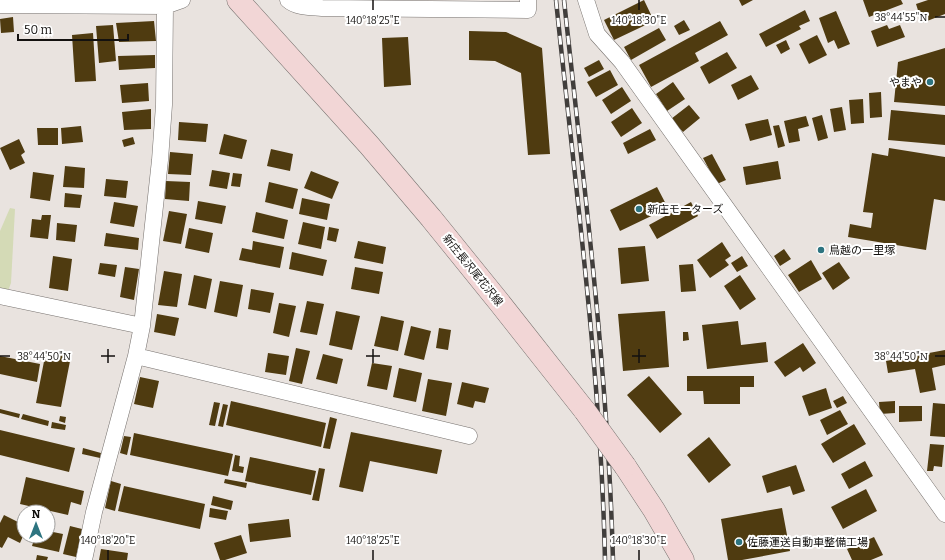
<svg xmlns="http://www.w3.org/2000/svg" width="945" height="560" font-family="Bitter,'Noto Sans JP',serif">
  <rect width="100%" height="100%" fill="#e9e3df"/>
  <path fill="#d4dab6" d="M10 208 15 209 11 283 8 291 0 290V231Z"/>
  <path fill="#4f3b10" d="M644 0 654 21 614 40 604 20Z
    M739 0H753L742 6Z
    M863 0H901L903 4 869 17Z
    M928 0H945V14L922 23 916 4Z
    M805 10 810 21 799 26 801 29 766 47 759 34Z
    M836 11 850 44 838 49 834 40 828 43 819 18Z
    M13 17 14 32 1 33 0 19Z
    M684 20 690 30 679 35 674 26Z
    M154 21 156 41 119 42 116 23Z
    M720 21 728 35 695 53 699 61 651 87 639 65Z
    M113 25 116 61 99 63 96 26Z
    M887 25 889 29 900 25 905 37 877 47 871 31Z
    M659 28 666 40 631 60 624 47Z
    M469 31 506 32 542 48 550 154 528 155 521 73 495 61 469 60Z
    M93 33 96 81 75 82 72 35Z
    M817 35 827 55 809 64 799 44Z
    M408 37 411 85 384 87 382 38Z
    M786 40 790 49 781 54 776 45Z
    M945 48V106L894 102 898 62Z
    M727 52 737 68 709 84 700 67Z
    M155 55V68L119 70 118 56Z
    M599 60 604 69 589 77 584 68Z
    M610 70 618 85 596 97 587 82Z
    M751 75 759 89 738 100 731 85Z
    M673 82 685 99 667 111 656 94Z
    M148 83 149 101 122 103 120 85Z
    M622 87 631 101 611 114 602 100Z
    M881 92 882 117 870 118 869 93Z
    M863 99 864 123 851 124 849 100Z
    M689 105 700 118 683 132 671 119Z
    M842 107 846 130 834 132 830 109Z
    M632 108 642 123 621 137 611 122Z
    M151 109V129L124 130 122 112Z
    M891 110 945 115V145L888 140Z
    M822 115 828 138 818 141 812 118Z
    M806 116 809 126 798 129 800 141 789 143 784 121Z
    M768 119 772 135 750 141 745 124Z
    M179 122 208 124 206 142 178 140Z
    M779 125 785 146 778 148 773 126Z
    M81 126 83 142 62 144 61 128Z
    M37 128H58V145H38Z
    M650 129 656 140 628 154 623 143Z
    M224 134 247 140 242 159 219 154Z
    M133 137 135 144 124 147 122 140Z
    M19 139 25 152 21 155 25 163 10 170 0 148Z
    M889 148 945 157V201L934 199 926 250 848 237 850 224 871 228 873 213 863 212 872 153 888 156Z
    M271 149 293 154 290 171 267 166Z
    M170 152 193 154 191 175 168 174Z
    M712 154 726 180 717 184 703 158Z
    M778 161 781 179 746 185 743 167Z
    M65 166 85 168 84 188 63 187Z
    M212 170 230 173 227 189 209 186Z
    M311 171 339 182 332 199 304 188Z
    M33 172 54 175 50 201 30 198Z
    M233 173 242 174 240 187 231 186Z
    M106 179 128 181 126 198 104 196Z
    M166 181 190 182 189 201 165 199Z
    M269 182 298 189 293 209 265 202Z
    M657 187 668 208 620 231 610 210Z
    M65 193 82 195 80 208 64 207Z
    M302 198 330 204 327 220 299 214Z
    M198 201 226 206 222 224 195 219Z
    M114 202 138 206 134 227 110 223Z
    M691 202 698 216 657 239 649 225Z
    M169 211 187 214 181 244 163 241Z
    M256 212 288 220 284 239 252 232Z
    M42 215H51L48 239 30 237 32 219 41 220Z
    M303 222 325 227 321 249 298 244Z
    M57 223 77 225 75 242 56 240Z
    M329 227 339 229 336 242 327 240Z
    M189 228 213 233 209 253 185 248Z
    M106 233 139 238 138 250 104 246Z
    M253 241 284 247 280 268 239 260 242 248 252 250Z
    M358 241 386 247 383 264 354 258Z
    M722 242 731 256 725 260 729 265 710 278 697 260Z
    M645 246 649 281 621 284 618 248Z
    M784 249 791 259 780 266 774 256Z
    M292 252 327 260 323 276 289 269Z
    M53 256 72 259 68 291 49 288Z
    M742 256 748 266 737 272 731 263Z
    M811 260 822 279 799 292 788 275Z
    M839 262 850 278 833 290 822 273Z
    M100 263 117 265 115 277 98 274Z
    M693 264 696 291 681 292 679 265Z
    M125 267 139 269 134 300 120 297Z
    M355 267 383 272 379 294 351 289Z
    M164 271 182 274 177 307 158 305Z
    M194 275 212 279 206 309 188 305Z
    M740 275 756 299 740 310 724 286Z
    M220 281 243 285 237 317 214 312Z
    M251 289 274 293 270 313 248 309Z
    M307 301 324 304 317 335 300 332Z
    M279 303 296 306 289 337 273 333Z
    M336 311 360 316 352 350 329 345Z
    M665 311 669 367 623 371 618 314Z
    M157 314 179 318 175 336 154 332Z
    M381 316 404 321 398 351 374 346Z
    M738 321 741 345 766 342 768 362 707 369 702 325Z
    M411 326 431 331 424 360 404 355Z
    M439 328 451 330 448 350 436 348Z
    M683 332H688L689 340 683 341Z
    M803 343 816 363 803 372 800 367 785 377 774 362Z
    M296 348 310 351 302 384 289 381Z
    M945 350V365L932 368 936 390 920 393 915 369 888 373 886 361Z
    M46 351 71 356 61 407 36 403Z
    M268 353 289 356 286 375 265 372Z
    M323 354 343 359 337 384 316 379Z
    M0 356 40 364 37 382 0 374Z
    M372 363 392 366 387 390 367 386Z
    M399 368 422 373 416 402 393 397Z
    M649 376 682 414 660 433 627 395Z
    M687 376H754V387H740V404H704L703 391H687Z
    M140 377 159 381 153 408 134 404Z
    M428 379 452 383 446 416 422 411Z
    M462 382 489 388 485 403 475 401 473 408 457 404Z
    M826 388 832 408 809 416 802 396Z
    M843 396 847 403 837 408 833 401Z
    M231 401 326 423 321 447 226 425Z
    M895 401V413L880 414 879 402Z
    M214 402 220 403 215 426 209 425Z
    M933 403 945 404V437L930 436Z
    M223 404 228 405 223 427 218 426Z
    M899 406H922V421L899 422Z
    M0 409 20 414 19 418 0 413Z
    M840 410 848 424 827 435 820 420Z
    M23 414 49 421 48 426 21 419Z
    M60 416 66 417 65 423 59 421Z
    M330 417 337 419 330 449 323 448Z
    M52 422 66 425 65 430 51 428Z
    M854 424 866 444 833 463 821 444Z
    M0 430 75 448 69 472 0 455Z
    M351 432 442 450 437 474 370 461 363 492 339 487Z
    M134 433 233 454 228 476 130 455Z
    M124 436 131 437 127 455 120 453Z
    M709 437 731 465 709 483 687 455Z
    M930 444 944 445 942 467 934 466 933 471H927Z
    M83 448 101 453 100 458 82 454Z
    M235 455 240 456 239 466 244 467 243 473 232 471Z
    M250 457 316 471 311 495 245 481Z
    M865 461 873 476 849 489 841 474Z
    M796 465 805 491 793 495 790 486 767 493 762 476Z
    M319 468 325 469 319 501 312 500Z
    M26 477 84 491 81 505 71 502 68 515 20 504Z
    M225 479 247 483 246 488 224 483Z
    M111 481 121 484 115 511 105 508Z
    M124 486 205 504 200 529 118 511Z
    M866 489 877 511 843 529 831 507Z
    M213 496 233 501 231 510 211 505Z
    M210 508 228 511 226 520 209 517Z
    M782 508 790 551 742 560H728L721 519Z
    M4 515 24 525V534L20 543 8 537 2 548 0 547V523Z
    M289 519 291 537 250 542 248 524Z
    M70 526 82 529 76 557 63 554Z
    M48 531 63 534 59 552 32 546 35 536H48Z
    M241 535 247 553 225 560H220L214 543Z
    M874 537 883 555 871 560H852L847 549Z
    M101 549 128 553 127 560H99Z
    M37 555 48 557 47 560H36Z"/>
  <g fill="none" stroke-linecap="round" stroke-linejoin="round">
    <g stroke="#77726f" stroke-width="17">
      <path id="street" d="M288 0C297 8 311 7 322 8L528 10V0
        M586 0 597 34 622 62 945 514
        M0 5 165 6 182 0
        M0 296 142 326
        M136 356 469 436
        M84 560 94 512 136 356 142 326 160 160 164 105 165 6"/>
    </g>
    <g stroke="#77726f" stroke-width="23">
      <path id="secondary" d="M238 0 369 145 431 218 499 302 585 411
        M625 466 654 510 683 560"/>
    </g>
    <use href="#street" stroke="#fff" stroke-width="16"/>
    <use href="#secondary" stroke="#f2d6d6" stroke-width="22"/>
    <g stroke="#413e3c" stroke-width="4.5">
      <path id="rail" d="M556 0C575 186 601 373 605 560
        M564 0C584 186 608 373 613 560"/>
    </g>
    <use href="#rail" stroke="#fff" stroke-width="3" stroke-dasharray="9" stroke-linecap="butt"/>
    <g stroke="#77726f" stroke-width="23" stroke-linecap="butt">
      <path id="secondary-bridge" d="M585 411 625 466"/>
    </g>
    <use href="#secondary-bridge" stroke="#f2d6d6" stroke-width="22"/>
  </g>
  <path fill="none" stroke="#13110f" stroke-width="1.5" d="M373 0V10M639 0V10M935 17H945M108 349V363M373 349V363M639 349V363M0 356H10M101 356H115M366 356H380M632 356H646M935 356H945M108 550V560M373 550V560M639 550V560"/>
  <g fill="#2d7480" stroke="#fff" stroke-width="1.5">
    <circle cx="930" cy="82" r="4"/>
    <circle cx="639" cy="209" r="4"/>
    <circle cx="821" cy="250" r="4"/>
    <circle cx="739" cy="542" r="4"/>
  </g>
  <g text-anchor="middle" stroke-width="4" stroke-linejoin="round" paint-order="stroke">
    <g font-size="11" fill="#13110f" stroke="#fff" text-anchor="start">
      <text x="922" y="86" text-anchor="end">やまや</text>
      <text x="647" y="213">新庄モーターズ</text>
      <text x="829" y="254">鳥越の一里塚</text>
      <text x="747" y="546">佐藤運送自動車整備工場</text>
    </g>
    <g font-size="11" fill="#13110f" stroke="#fff">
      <text transform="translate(473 270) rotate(51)" y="4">新庄長沢尾花沢線</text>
    </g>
  </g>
  <g font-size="10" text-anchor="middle" fill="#13110f" stroke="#fff" stroke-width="4" stroke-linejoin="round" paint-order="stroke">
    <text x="901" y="21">38°44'55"N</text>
    <text x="373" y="24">140°18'25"E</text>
    <text x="639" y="24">140°18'30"E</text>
    <text x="44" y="360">38°44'50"N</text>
    <text x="901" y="360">38°44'50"N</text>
    <text x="108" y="544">140°18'20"E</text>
    <text x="373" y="544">140°18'25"E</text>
    <text x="639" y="544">140°18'30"E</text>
  </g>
  <g transform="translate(36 524)"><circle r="19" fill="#ffffff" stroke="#a1a09f"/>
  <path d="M0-3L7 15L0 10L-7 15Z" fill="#2d7480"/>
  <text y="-6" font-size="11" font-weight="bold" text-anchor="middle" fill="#13110f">N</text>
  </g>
  <path d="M18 34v6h110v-6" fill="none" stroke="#13110f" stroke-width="2"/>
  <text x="24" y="34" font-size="12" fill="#13110f" stroke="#ffffff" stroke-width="3" paint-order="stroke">50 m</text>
</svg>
